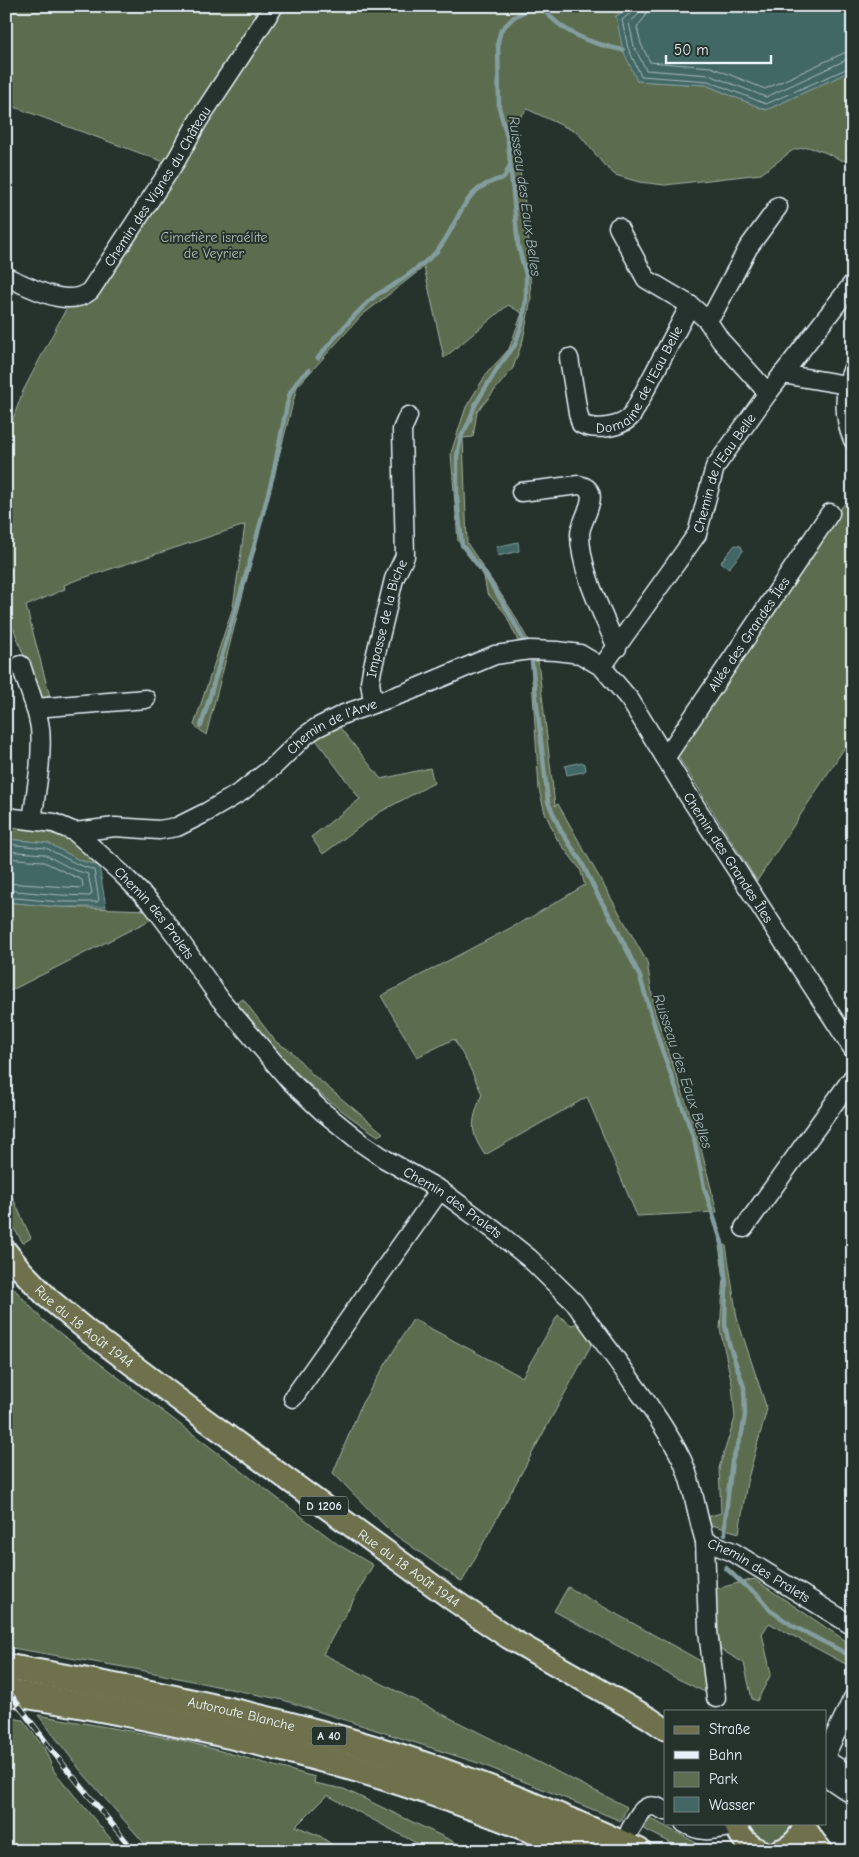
<svg xmlns="http://www.w3.org/2000/svg" width="859" height="1857" font-family="'Comic Neue',sans-serif">
  <rect width="100%" height="100%" fill="#26332d"/>
  <filter id="ink" filterUnits="userSpaceOnUse"><feTurbulence type="fractalNoise" baseFrequency=".02" numOctaves="2"/><feDisplacementMap in="SourceGraphic" scale="10" xChannelSelector="R" yChannelSelector="G"/><feConvolveMatrix kernelMatrix="1 2 1 2 8 2 1 2 1" color-interpolation-filters="sRGB"/></filter>
  <g filter="url(#ink)">
    <path fill="#5c6d50" stroke="#a2afa4" d="M6 6H266L185 132 198 142 199 133 282 6H632L616 16 637 81 706 85 766 110 853 70V162L841 160 824 152 808 147 793 150 761 174 665 185 639 182 615 175 604 165 578 133 527 109 513 126 528 222 531 299 523 340 513 368 477 412 473 437 463 438 467 543 512 611 528 640 518 641 505 613 487 593 484 576 458 541 451 453 466 407 487 373 509 349 522 313 508 305 444 358 424 267 361 316 297 387 206 735 194 725 233 607 245 525 74 581 64 585 65 589 26 606 50 697 40 698 6 609V438L23 391 67 307 80 306 102 286 178 167 6 104Z
      M850 498 853 503V735L757 881 677 755 839 510Z
      M538 661 555 806 558 804 647 962 655 1013 698 1137 717 1212 637 1216 587 1097 485 1155C468 1131 472 1120 482 1094L468 1064 454 1039 417 1057 381 996 533 916 585 885 580 869 557 839 545 813 539 789 531 662Z
      M338 725 381 779 430 768 434 783 380 812 323 854 311 837 360 799 314 737Z
      M6 826 34 829 67 838 98 859 99 866 79 860 48 843 6 839Z
      M6 902 59 907 148 910 156 917 6 993Z
      M243 999 276 1042 291 1051 313 1075 383 1133 378 1136C354 1120 330 1103 308 1083 282 1060 260 1030 237 1003Z
      M6 1183 31 1238 23 1243 6 1215Z
      M726 1245 737 1318 767 1409 747 1482 739 1533 708 1524 710 1516 721 1513 719 1468 735 1418 732 1384 720 1329 724 1277 719 1246Z
      M6 1280 44 1321 339 1545 373 1565 323 1654 627 1807 621 1821 481 1764 283 1700 135 1669 6 1647Z
      M558 1315 571 1325 583 1322 595 1338 462 1582 391 1532 333 1473 362 1403 413 1319 522 1377Z
      M754 1579 852 1645 853 1668 769 1623 762 1634 771 1674 757 1701 752 1699 744 1663 718 1648 712 1590Z
      M568 1587 706 1664 707 1693 674 1677 554 1611Z
      M38 1715 181 1740 315 1777 314 1783 344 1789 473 1851H431L327 1795 296 1826 320 1836 341 1851H151L81 1771Z
      M6 1717 23 1720 44 1748 54 1771 121 1851H6Z
      M650 1818 711 1851H687L642 1828Z
      M745 1823H795C784 1849 757 1847 745 1823Z"/>
    <path fill="#426765" stroke="#849ea0" d="M633 6H853V70L766 110 706 85 637 81 623 50 616 16Z
      M518 542 519 551 498 556 496 547Z
      M735 545 741 546 743 551 729 568 721 562Z
      M582 762 585 764 586 770 583 772 567 775 565 766Z
      M6 839 48 843 79 860 99 866 106 907H59L6 902Z"/>
    <g fill="none" stroke-linecap="round" stroke-linejoin="round">
      <path stroke="#a6babd" stroke-width="1" d="M634 6 632 12 622 20 628 48 641 76 708 81 766 104 853 66
        M640 6 638 15 629 23 634 46 646 70 709 75 766 97 846 60 853 59
        M648 6 645 17 637 27 641 44 650 62 711 67 765 89 844 53 853 52
        M6 844 46 848 77 864 94 870 99 900 97 902H59L6 897
        M6 851 44 854 74 870 88 874 92 893 90 896 60 895 6 890
        M6 858 42 861 82 880 83 886 81 888 6 883"/>
      <path stroke="#849ea0" stroke-width="4.5" d="M540 6C564 34 588 43 623 50
        M318 358C335 337 354 314 375 296 380 292 386 290 392 286 402 280 429 260 437 251 461 222 460 187 504 178L510 165
        M524 641 508 611 484 573 462 545 457 497V456L461 437 469 422 475 405 499 366 515 345 522 324 526 300V275L518 245 508 141 499 107 498 41 501 30 514 17 534 6
        M532 662 548 802 561 831 582 863 597 894 615 925 640 977 660 1044 694 1139 704 1187 722 1243 726 1283 725 1325 729 1344 744 1387 745 1415 742 1433 732 1461 725 1521V1534
        M201 726 253 551 273 475 287 405 290 393 299 379 309 370
        M726 1568 744 1585 757 1594 771 1611 793 1626 853 1657"/>
      <g stroke="#e8f1f8" stroke-width="21">
        <g id="minor">
          <path d="M618 227 646 279 690 305 707 320 721 341 768 393"/>
          <path id="s1" d="M6 277C30 286 67 310 90 291L177 159 198 121 274 6"/>
          <path d="M707 320 715 310 748 248 778 207"/>
          <path id="s2" d="M569 358 578 413 581 424C595 431 622 428 632 415L690 305"/>
          <path d="M853 368C843 391 843 417 853 440"/>
          <path d="M782 374 847 385"/>
          <path d="M521 492 579 485C605 490 580 520 580 534 580 571 603 614 617 648"/>
          <path d="M21 665C27 686 37 706 40 728 43 756 36 792 32 820"/>
          <path id="s3" d="M602 667 697 534 715 467 768 393 853 283"/>
          <path id="s4" d="M373 702 370 682 372 670 394 579 405 556 402 430 408 416"/>
          <path d="M35 708 146 699"/>
          <path id="s5" d="M666 757 830 513"/>
          <path id="s6" d="M6 817 54 823 75 832 120 872 152 904 177 937 220 999 289 1080 322 1111 363 1144 385 1159 440 1190 494 1230 529 1258 574 1302C594 1330 615 1357 635 1386 652 1409 669 1433 682 1460 694 1486 696 1514 705 1541L733 1552 853 1626"/>
          <path id="s7" d="M75 832 115 827 159 830 177 827 207 812 241 792 273 767 306 735 316 728 344 714 407 692 495 655 530 650 557 651 580 654 602 667 630 700 688 795 853 1049"/>
          <path d="M744 1228 853 1077"/>
          <path d="M293 1398 440 1190"/>
          <path d="M705 1541 708 1631 716 1698"/>
          <path d="M825 1756 853 1698"/>
          <path d="M825 1759 853 1777"/>
          <path d="M825 1776 853 1795"/>
          <path d="M684 1823C704 1835 715 1829 736 1826"/>
          <path d="M630 1830C640 1814 644 1798 665 1811"/>
        </g>
      </g>
      <g stroke="#e8f1f8" stroke-width="25">
        <g id="major">
          <path id="s8" d="M6 1251 21 1270 48 1298 89 1332 203 1418 453 1600 509 1638 649 1718 665 1729"/>
          <path d="M735 1823C739 1837 748 1846 762 1851"/>
          <path d="M804 1825 814 1841 822 1851"/>
          <path d="M778 1851C792 1847 801 1837 805 1823"/>
        </g>
      </g>
      <g stroke="#e8f1f8" stroke-width="29">
        <g id="highway">
          <path id="s9" d="M6 1667C114 1685 222 1706 327 1735 434 1764 537 1805 638 1851"/>
          <path d="M6 1692C203 1724 398 1769 581 1851"/>
        </g>
      </g>
      <use href="#minor" stroke="#26332d" stroke-width="18"/>
      <use href="#major" stroke="#6e714b" stroke-width="21"/>
      <use href="#highway" stroke="#6e714b" stroke-width="25"/>
      <g stroke="#e8f1f8" stroke-width="5.5">
        <path id="rail" d="M6 1688 54 1753 134 1851"/>
      </g>
      <use href="#rail" stroke="#26332d" stroke-width="4" stroke-dasharray="11" stroke-linecap="butt"/>
    </g>
  </g>
  <g text-anchor="middle" stroke-width="4" stroke-linejoin="round" paint-order="stroke">
    <g fill="#26332d" stroke="#aeb8bb" stroke-width="1">
      <rect x="300" y="1496.5" width="48" height="19" rx="4"/>
      <rect x="311.5" y="1726.5" width="35" height="19" rx="4"/>
    </g>
    <g font-size="12" font-weight="bold" fill="#e8f1f8">
      <text x="324" y="1510">D 1206</text>
      <text x="329" y="1740">A 40</text>
    </g>
    <g font-size="14" fill="#e8f1f8" stroke="#26332d">
      <text dy="5" stroke="none"><textPath href="#s1" startOffset="214">Chemin des Vignes du Château</textPath></text>
      <text dy="5" stroke="none"><textPath href="#s2" startOffset="152">Domaine de l'Eau Belle</textPath></text>
      <text dy="5" stroke="none"><textPath href="#s3" startOffset="231">Chemin de l'Eau Belle</textPath></text>
      <text dy="5" stroke="none"><textPath href="#s4" startOffset="86">Impasse de la Biche</textPath></text>
      <text dy="5" stroke="none"><textPath href="#s5" startOffset="148">Allée des Grandes Îles</textPath></text>
      <text dy="5" stroke="none"><textPath href="#s7" startOffset="289">Chemin de l'Arve</textPath></text>
      <text dy="5" stroke="none"><textPath href="#s7" startOffset="808">Chemin des Grandes Îles</textPath></text>
      <text dy="5" stroke="none"><textPath href="#s6" startOffset="185">Chemin des Pralets</textPath></text>
      <text dy="5" stroke="none"><textPath href="#s6" startOffset="605">Chemin des Pralets</textPath></text>
      <text dy="5" stroke="none"><textPath href="#s8" startOffset="109">Rue du 18 Août 1944</textPath></text>
      <text dy="5" stroke="none"><textPath href="#s8" startOffset="514">Rue du 18 Août 1944</textPath></text>
      <text dy="5" stroke="none"><textPath href="#s6" startOffset="1100">Chemin des Pralets</textPath></text>
      <text dy="5" stroke="none"><textPath href="#s9" startOffset="240">Autoroute Blanche</textPath></text>
    </g>
    <g font-size="14" fill="#b0bcb5" stroke="#26332d">
      <text x="214" y="242">Cimetière israélite<tspan x="214" dy="16">de Veyrier</tspan></text>
    </g>
    <g font-size="15" font-style="italic" fill="#a6babd" stroke="#26332d">
      <text transform="translate(525 196) rotate(82)" y="5">Ruisseau des Eaux Belles</text>
      <text transform="translate(683 1071) rotate(72)" y="5">Ruisseau des Eaux Belles</text>
    </g>
  </g>
  <rect width="859" height="1857" fill="none" stroke="#26332d" stroke-width="25"/>
  <rect x="12" y="12" width="834" height="1832" fill="none" stroke="#e8f1f8" stroke-width="2" filter="url(#ink)"/>
  <rect x="664" y="1710" width="162" height="115" fill="#26332d" stroke="#747f7e"/>
  <rect x="674" y="1726" width="25" height="8" fill="#6e714b" stroke="#747f7e"/>
  <text x="709" y="1734" font-size="15" fill="#e8f1f8">Straße</text>
  <rect x="674" y="1751" width="25" height="8" fill="#e8f1f8" stroke="#747f7e"/>
  <text x="709" y="1760" font-size="15" fill="#e8f1f8">Bahn</text>
  <rect x="674" y="1772" width="25" height="15" fill="#5c6d50" stroke="#747f7e"/>
  <text x="709" y="1784" font-size="15" fill="#e8f1f8">Park</text>
  <rect x="674" y="1797" width="25" height="15" fill="#426765" stroke="#747f7e"/>
  <text x="709" y="1810" font-size="15" fill="#e8f1f8">Wasser</text>
  <path d="M666 55v8h105v-8" fill="none" stroke="#e8f1f8" stroke-width="2.5"/>
  <text x="674" y="55" font-size="15" fill="#e8f1f8" stroke="#26332d" stroke-width="4" paint-order="stroke">50 m</text>
</svg>
